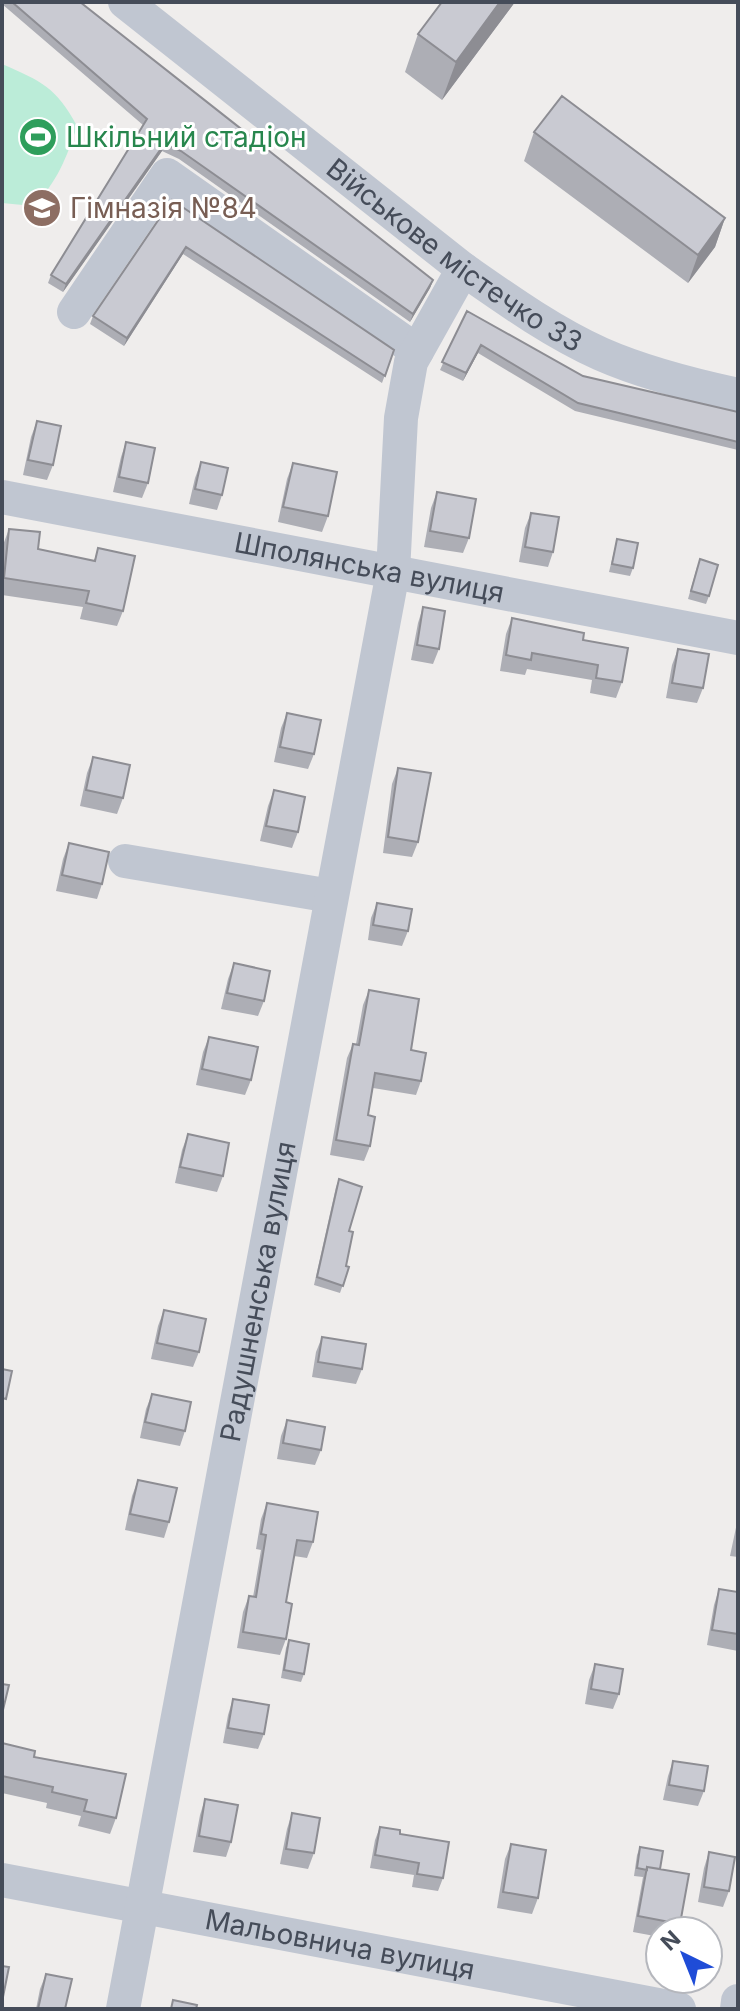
<svg xmlns="http://www.w3.org/2000/svg" width="740" height="2011" font-family="Inter,sans-serif">
  <rect width="100%" height="100%" fill="#efedec"/>
  <path fill="#bbecd8" d="M2 64C41 81 56 87 77 126 67 157 57 183 33 206L2 203Z"/>
  <g fill="none" stroke-linecap="round" stroke-linejoin="round">
    <g stroke="#c0c6d1" stroke-width="34">
      <path id="s1" d="M125 2 463 269C506 299 552 332 601 354 644 373 692 385 738 395"/>
      <path d="M74 312 167 175 417 351"/>
      <path id="s2" d="M2 497 738 638"/>
      <path d="M125 861 331 896"/>
      <path id="s3" d="M2 1880 679 2009"/>
      <path id="s4" d="M123 2009 393 572 401 418 411 362 463 269"/>
      <path d="M737 2009 738 2001"/>
    </g>
  </g>
  <path fill="#adaeb5" d="M2 2H80L433 280 430 288 410 322 179 159 162 151 63 292 48 283 51 275 143 125 2 4Z
    M442 2H515L442 100 405 72 418 34Z
    M534 132 725 218 715 247 688 283 524 161Z
    M172 200 394 350 382 383 183 254 124 346 90 324 93 316Z
    M467 311 583 376 738 412V450L575 411 478 353 463 381 440 370Z
    M37 421 53 465 47 480 23 475 31 437Z
    M126 442 148 483 142 498 113 492 121 457Z
    M201 462 222 495 217 510 189 504 195 478Z
    M293 463 328 516 322 532 278 522 287 479Z
    M437 492 469 538 463 553 424 547 431 508Z
    M531 513 553 552 548 567 519 562 525 528Z
    M9 529 38 549 94 561 98 548 123 611 117 626 80 619 83 607 2 595V558L3 545Z
    M617 539 633 568 630 576 609 572Z
    M697 567 709 596 706 604 688 599Z
    M423 607 439 649 433 664 411 660 418 623Z
    M512 618 583 640 622 682 616 698 590 693 592 680 527 669 525 675 500 671 506 634Z
    M678 649 703 688 697 703 666 698 672 665Z
    M287 713 314 754 308 769 274 762 281 728Z
    M93 757 123 798 117 814 80 806 87 773Z
    M398 768 418 842 412 857 383 853 392 784Z
    M274 790 298 832 292 848 260 841 268 806Z
    M69 843 102 884 97 899 56 891 63 859Z
    M377 903 408 931 402 946 368 940 371 918Z
    M234 963 264 1001 258 1016 221 1009 228 979Z
    M369 990 411 1050 421 1081 416 1095 373 1088 368 1115 370 1146 364 1161 330 1155 347 1058 353 1044H356L363 1005Z
    M209 1037 251 1080 245 1095 196 1085 203 1052Z
    M188 1134 223 1176 217 1192 175 1183 182 1150Z
    M339 1179 349 1231 346 1266 349 1267 340 1293 314 1285 336 1187Z
    M164 1310 199 1352 193 1367 151 1359 158 1326Z
    M322 1337 362 1369 356 1384 312 1377 316 1352Z
    M152 1394 185 1431 180 1446 140 1438 146 1409Z
    M287 1420 321 1450 315 1465 277 1459 281 1436Z
    M138 1480 169 1522 164 1538 125 1530 132 1496Z
    M267 1503 313 1542 307 1558 294 1556 286 1602V1639L280 1655 237 1648 243 1612 249 1596 253 1597 261 1550 256 1549 261 1519Z
    M738 1518V1557L730 1556Z
    M719 1589 738 1592V1651L707 1645 714 1605Z
    M289 1640 304 1674 301 1682 281 1678 286 1648Z
    M595 1664 619 1694 613 1709 585 1704 589 1680Z
    M233 1699 264 1734 258 1749 223 1743 228 1715Z
    M2 1743 34 1757 116 1818 110 1834 78 1826 81 1816 46 1808 47 1803 2 1793Z
    M673 1761 704 1791 698 1806 663 1800 668 1776Z
    M205 1799 231 1842 226 1857 193 1852 200 1815Z
    M292 1813 314 1853 308 1869 280 1864 287 1829Z
    M380 1827 443 1878 438 1891 412 1887 414 1875 370 1868 375 1840Z
    M511 1844 538 1898 532 1914 497 1908 505 1859Z
    M640 1847 660 1869 680 1924 678 1931H660V1937L633 1932 643 1877 634 1876 637 1855Z
    M709 1852 729 1891 723 1907 698 1902 704 1868Z
    M46 1974 65 2009H36L40 1989Z"/>
  <path fill="#8d8d93" d="M500 2H515L442 100 456 62Z
    M165 143 162 151 63 292 66 284Z
    M725 218 715 247 688 283 698 255Z
    M186 247 183 254 124 346 127 338Z
    M433 280 430 288 410 322 413 314Z
    M481 345 478 353 463 381 466 373Z"/>
  <path fill="#c9cad2" stroke="#8d8d93" stroke-width="2" d="M12 2H80L433 280 413 314 181 151 165 143 66 284 51 275 147 119Z
    M442 2H500L456 62 418 34Z
    M562 96 725 218 698 255 534 132Z
    M172 200 394 350 385 376 186 247 127 338 93 316Z
    M467 311 583 376 738 412V442L578 403 481 345 466 373 442 362Z
    M37 421 61 426 53 465 28 460Z
    M126 442 155 448 148 483 119 477Z
    M201 462 228 468 222 495 195 489Z
    M293 463 337 472 328 516 283 507Z
    M437 492 476 499 469 538 430 531Z
    M531 513 559 517 553 552 525 547Z
    M9 529 40 532 38 549 95 561 98 548 135 556 123 611 86 603 89 591 4 578Z
    M617 539 638 543 633 568 612 564Z
    M700 559 718 565 709 596 691 591Z
    M423 607 445 611 439 649 417 645Z
    M512 618 584 633 583 640 628 648 622 682 596 678 598 665 532 653 531 660 506 655Z
    M678 649 709 654 703 688 672 683Z
    M287 713 321 720 314 754 280 747Z
    M93 757 130 765 123 798 86 790Z
    M398 768 431 773 418 842 388 837Z
    M274 790 305 797 298 832 266 826Z
    M69 843 109 852 102 884 62 875Z
    M377 903 412 909 408 931 373 925Z
    M234 963 270 971 264 1001 227 993Z
    M369 990 419 999 411 1050 426 1053 421 1081 375 1073 368 1115 375 1117 370 1146 336 1140 353 1044 359 1045Z
    M209 1037 258 1047 251 1080 202 1069Z
    M188 1134 229 1143 223 1176 180 1167Z
    M339 1179 362 1187 349 1231 353 1232 346 1266 349 1267 343 1286 317 1277Z
    M164 1310 206 1319 199 1352 157 1343Z
    M322 1337 366 1344 362 1369 318 1362Z
    M2 1369 12 1371 6 1399 2 1398Z
    M152 1394 191 1402 185 1431 145 1422Z
    M287 1420 325 1427 321 1450 283 1443Z
    M138 1480 177 1488 169 1522 130 1514Z
    M267 1503 318 1512 313 1542 297 1540 286 1602 292 1604 286 1639 243 1632 249 1596 256 1597 266 1535 261 1534Z
    M719 1589 738 1592V1634L712 1630Z
    M289 1640 309 1644 304 1674 284 1670Z
    M595 1664 623 1669 619 1694 591 1689Z
    M2 1684 9 1685 2 1714Z
    M233 1699 269 1705 264 1734 228 1728Z
    M2 1743 35 1751 34 1757 126 1774 116 1818 84 1811 87 1800 52 1792 53 1787 2 1776Z
    M673 1761 708 1766 704 1791 669 1785Z
    M205 1799 238 1805 231 1842 199 1836Z
    M292 1813 320 1818 314 1853 286 1849Z
    M380 1827 400 1830V1834L449 1842 443 1878 417 1874 419 1863 375 1855Z
    M511 1844 546 1850 538 1898 503 1892Z
    M640 1847 663 1851 660 1869 647 1867V1870L637 1868Z
    M709 1852 735 1857 729 1891 704 1887Z
    M647 1867 689 1874 680 1924 638 1916Z
    M2 1966 9 1967 3 1997H2Z
    M46 1974 72 1979 65 2009H38Z
    M173 2000 197 2005 196 2009H171Z"/>
  <defs>
    <g id="stadium-disc" transform="scale(2)"><circle r="9.5" fill="#2e9e5b" stroke="#fff"/><path d="M0-5a6.5 5 0 1 0 0 10a6.5 5 0 1 0 0-10ZM-3.5-1.8h7v3.6h-7Z" fill="#fff"/></g>
    <g id="school-disc" transform="scale(2)"><circle r="9.5" fill="#8d6e63" stroke="#fff"/><path d="M0-5L7-2L0 1L-7-2ZM-4 1L0 2.5L4 1V4Q0 6-4 4Z" fill="#fff"/></g>
  </defs>
  <g fill-rule="evenodd">
    <use href="#stadium-disc" x="38" y="137"/>
    <use href="#school-disc" x="42" y="208"/>
  </g>
  <g text-anchor="middle" stroke-width="6" stroke-linejoin="round" paint-order="stroke">
    <g font-size="28" fill="#27864d" stroke="#fff" text-anchor="start">
      <text x="66" y="147">Шкільний стадіон</text>
    </g>
    <g font-size="28" fill="#785e54" stroke="#fff" text-anchor="start">
      <text x="70" y="218">Гімназія №84</text>
    </g>
    <g font-size="28" fill="#454c59" stroke="#fff">
      <text dy="10" stroke="none"><textPath href="#s1" startOffset="416">Військове містечко 33</textPath></text>
      <text dy="10" stroke="none"><textPath href="#s2" startOffset="374">Шполянська вулиця</textPath></text>
      <text dy="10" stroke="none"><textPath href="#s4" startOffset="730">Радушненська вулиця</textPath></text>
      <text dy="10" stroke="none"><textPath href="#s3" startOffset="344">Мальовнича вулиця</textPath></text>
    </g>
  </g>
  <rect width="740" height="2011" fill="none" stroke="#454c59" stroke-width="8"/>
  <g transform="translate(684 1955) rotate(317)"><circle r="38" fill="#ffffff" stroke="#b5b7bd" stroke-width="2"/>
  <path d="M0-6L14 30L0 20L-14 30Z" fill="#1f4cd7"/>
  <text y="-12" font-size="22" font-weight="bold" text-anchor="middle" fill="#454c59">N</text>
  </g>
</svg>
